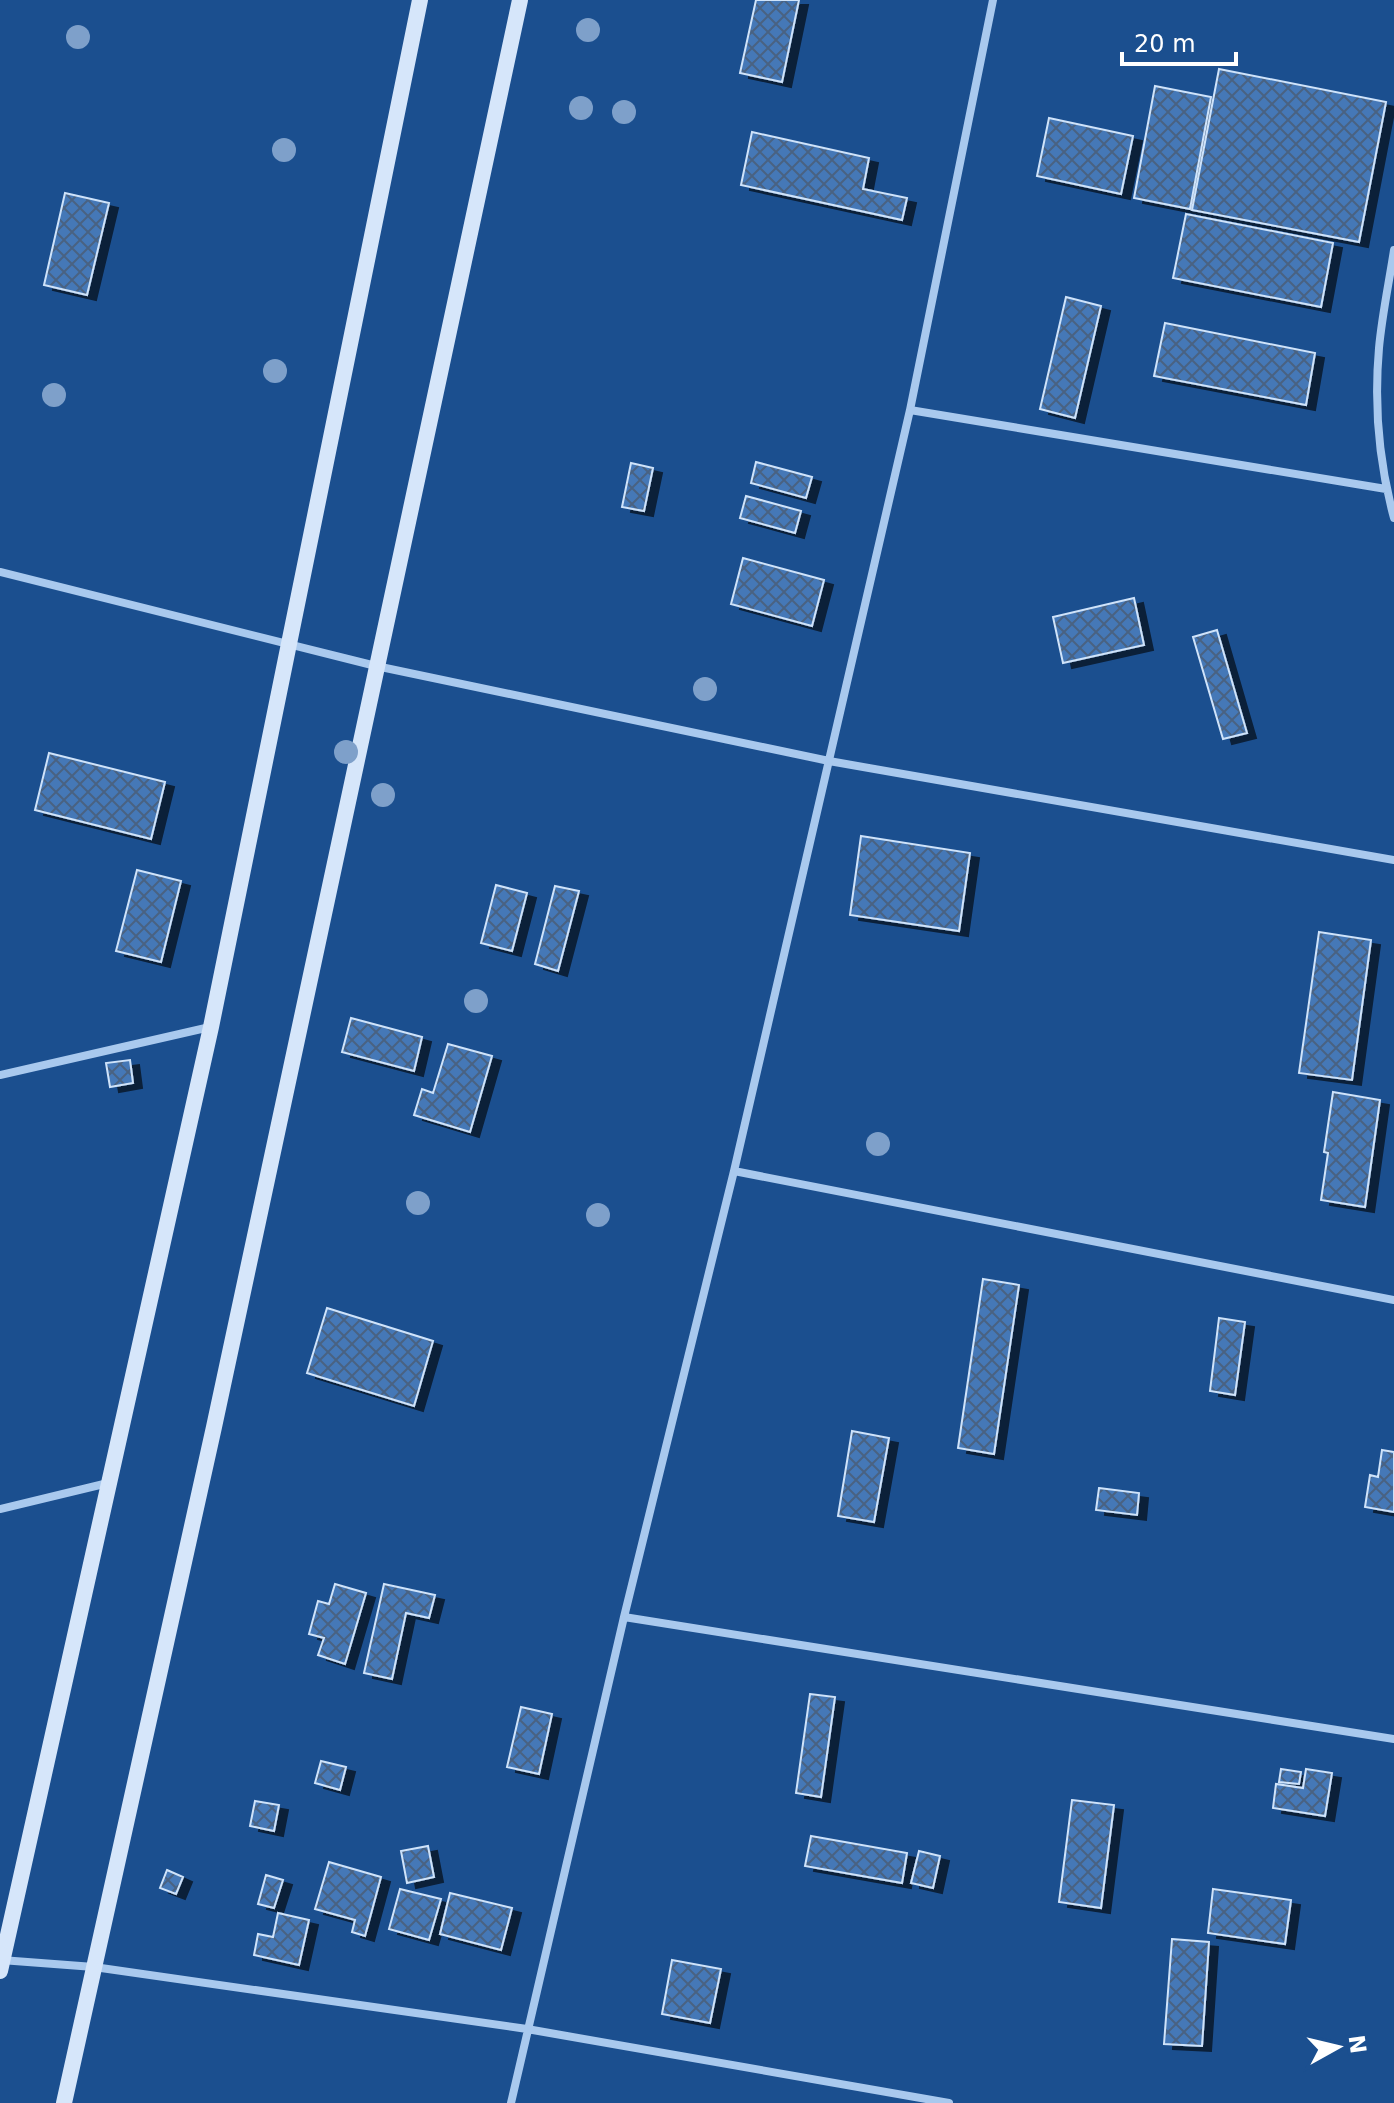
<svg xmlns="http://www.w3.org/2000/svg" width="1394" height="2103" font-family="'DejaVu Sans',sans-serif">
  <defs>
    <pattern id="building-cross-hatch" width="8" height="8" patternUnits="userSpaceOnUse" patternTransform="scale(2)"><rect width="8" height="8" fill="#4478b7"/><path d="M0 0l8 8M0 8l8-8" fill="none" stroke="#486282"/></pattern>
    <filter id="shadow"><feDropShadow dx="9" dy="5" stdDeviation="0" flood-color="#0009"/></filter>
  </defs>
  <rect width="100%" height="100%" fill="#1b4f8f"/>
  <path fill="url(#building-cross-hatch)" stroke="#cfe3fa" stroke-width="2" filter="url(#shadow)" d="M756 0H799L782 82 740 73Z
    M1219 69 1386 102 1359 242 1192 210Z
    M1155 86 1211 97 1190 209 1134 198Z
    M1049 118 1133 136 1121 194 1037 176Z
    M752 132 869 158 863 189 907 198 902 220 741 185Z
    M65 193 109 203 87 295 44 285Z
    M1186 214 1333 243 1321 307 1173 278Z
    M1066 297 1101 306 1075 418 1040 409Z
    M1165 323 1315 353 1306 405 1154 376Z
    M756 462 812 477 806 498 751 483Z
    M631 463 653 468 644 511 622 507Z
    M746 496 801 511 795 533 740 518Z
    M743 558 824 580 812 626 731 604Z
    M1134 598 1144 645 1063 663 1053 617Z
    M1217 630 1247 733 1223 739 1193 637Z
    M49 753 165 782 151 839 35 810Z
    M861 836 970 853 959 931 850 915Z
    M137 870 181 881 161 962 116 951Z
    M496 885 527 893 512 951 481 943Z
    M555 886 579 891 558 971 535 964Z
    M1319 932 1371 940 1352 1080 1299 1073Z
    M351 1018 422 1037 414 1071 342 1052Z
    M448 1044 492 1056 470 1132 414 1115 422 1089 433 1093Z
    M130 1060 133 1083 110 1087 106 1063Z
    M1333 1092 1380 1100 1365 1207 1321 1200 1328 1153 1324 1152Z
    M983 1279 1019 1285 994 1454 958 1448Z
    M327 1308 433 1341 414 1406 307 1373Z
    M1219 1318 1245 1322 1235 1395 1210 1391Z
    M852 1431 889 1438 874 1522 838 1516Z
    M1382 1450 1394 1452V1512L1365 1507 1370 1475 1378 1477Z
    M1099 1488 1139 1493 1137 1515 1096 1510Z
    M335 1584 366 1593 345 1664 318 1655 324 1638 309 1634 318 1601 329 1604Z
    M384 1584 435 1595 429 1618 406 1613 392 1679 364 1673Z
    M810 1694 835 1697 821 1797 796 1793Z
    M521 1707 552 1714 539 1774 507 1767Z
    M321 1761 346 1767 340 1790 315 1783Z
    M1281 1769 1301 1772 1299 1784 1279 1782Z
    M1306 1769 1332 1773 1325 1816 1273 1808 1276 1784 1303 1788Z
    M1072 1800 1114 1805 1101 1908 1059 1902Z
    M255 1801 279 1805 274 1831 250 1826Z
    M811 1836 907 1853 902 1883 805 1866Z
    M428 1846 434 1877 407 1883 401 1851Z
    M919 1851 940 1856 933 1888 911 1883Z
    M329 1862 381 1877 365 1936 352 1932 355 1920 315 1909Z
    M167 1870 183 1877 176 1894 160 1888Z
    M266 1875 283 1880 274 1908 258 1904Z
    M400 1889 441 1899 429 1940 389 1929Z
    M1213 1889 1291 1900 1285 1944 1208 1933Z
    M450 1893 512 1908 501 1950 440 1934Z
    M278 1913 309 1920 299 1965 254 1955 258 1934 273 1937Z
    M1172 1939 1209 1942 1202 2046 1164 2044Z
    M672 1960 721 1969 710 2023 662 2014Z"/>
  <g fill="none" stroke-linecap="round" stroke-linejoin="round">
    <path stroke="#a9c9ee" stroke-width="8" d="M1394 250C1389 283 1382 315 1379 348 1374 405 1379 463 1394 518
      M910 410 1386 489
      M0 572 376 666 829 761 1394 860
      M0 1075 210 1027
      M734 1171 1394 1300
      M0 1509 108 1483
      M624 1617 1394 1739
      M1 1960 94 1967 527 2029 949 2103
      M511 2103 624 1617 734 1171 910 410 993 0"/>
    <path stroke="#d6e6fa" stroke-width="16" d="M0 1971 211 1027 420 0
      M64 2103 214 1427 520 0"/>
  </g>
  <g fill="#7ea0ca">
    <circle cx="588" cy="30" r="12"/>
    <circle cx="78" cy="37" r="12"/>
    <circle cx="581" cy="108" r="12"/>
    <circle cx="624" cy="112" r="12"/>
    <circle cx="284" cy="150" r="12"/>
    <circle cx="275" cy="371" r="12"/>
    <circle cx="54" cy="395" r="12"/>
    <circle cx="705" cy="689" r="12"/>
    <circle cx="346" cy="752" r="12"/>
    <circle cx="383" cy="795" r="12"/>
    <circle cx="476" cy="1001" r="12"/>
    <circle cx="878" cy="1144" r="12"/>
    <circle cx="418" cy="1203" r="12"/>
    <circle cx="598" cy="1215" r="12"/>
  </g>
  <g transform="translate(1338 2047) rotate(82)" stroke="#1b4f8f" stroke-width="6" paint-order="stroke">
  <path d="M0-6L14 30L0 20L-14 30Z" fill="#ffffff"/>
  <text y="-12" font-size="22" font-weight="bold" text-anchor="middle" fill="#ffffff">N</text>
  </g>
  <path d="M1122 52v12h114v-12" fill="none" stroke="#ffffff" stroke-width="4"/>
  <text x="1134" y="52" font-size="24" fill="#ffffff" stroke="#1b4f8f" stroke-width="6" paint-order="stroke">20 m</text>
</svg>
